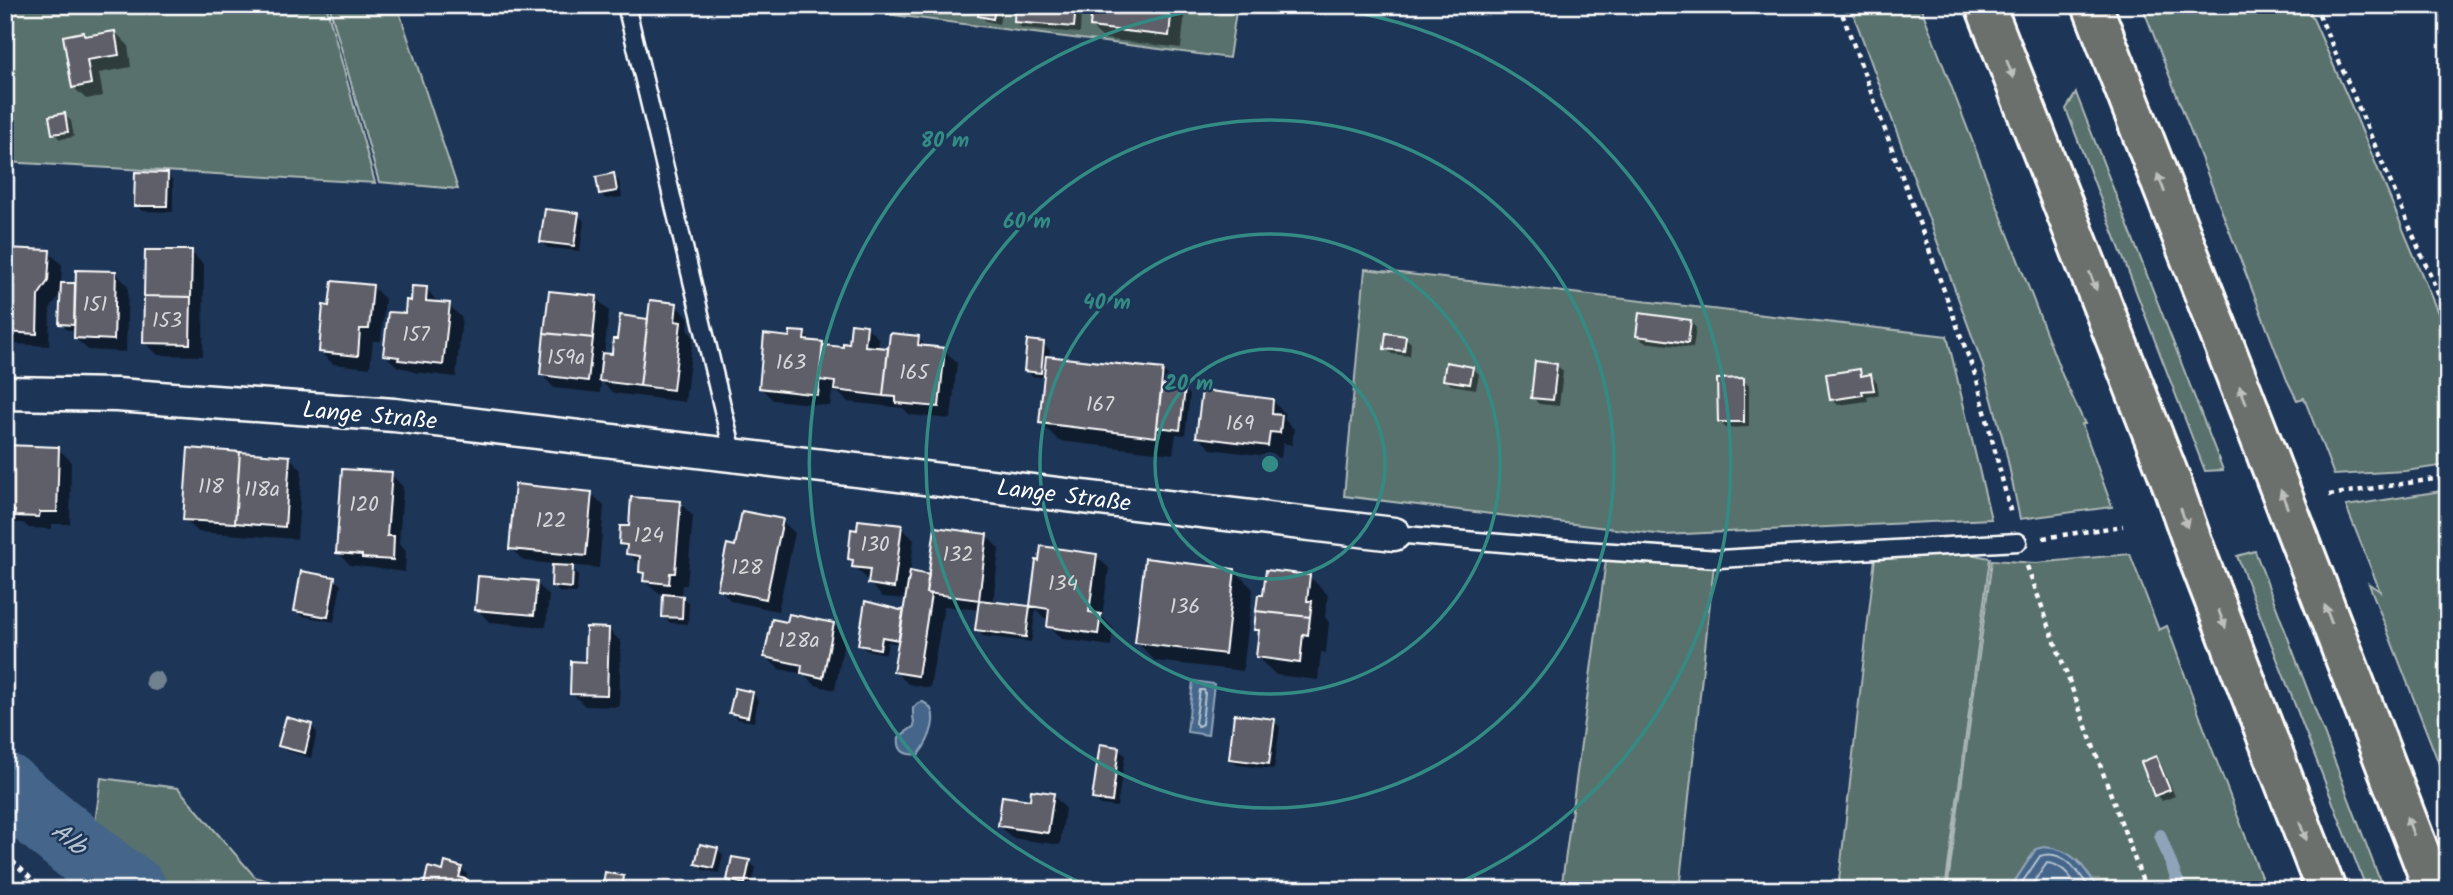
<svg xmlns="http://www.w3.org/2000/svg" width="2453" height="895" font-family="Kalam,sans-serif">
  <rect width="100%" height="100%" fill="#1d3557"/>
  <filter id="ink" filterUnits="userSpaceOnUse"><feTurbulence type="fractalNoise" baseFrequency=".0143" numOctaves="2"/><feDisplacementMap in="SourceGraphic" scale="14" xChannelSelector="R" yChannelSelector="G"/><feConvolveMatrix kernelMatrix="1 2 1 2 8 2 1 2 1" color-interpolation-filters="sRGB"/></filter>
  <g filter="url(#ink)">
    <path fill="#59716d" stroke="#acb8b6" stroke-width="2" d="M5 5H326L375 183 5 162Z
      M329 5H397L458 189 379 182Z
      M816 5H1237L1229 58Z
      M1850 5H1920L2063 377 2085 424H2082L2112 507 2020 519 2005 447 1982 363Z
      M2142 5H2307L2354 112 2448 337V465L2405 471 2334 475 2304 398 2297 400 2287 380Z
      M2076 93 2223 470 2205 471 2066 109Z
      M1365 269 1947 336 1991 519 1664 535 1344 496Z
      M2448 490V787L2369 584 2380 591 2346 506Z
      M2255 551 2382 886 2384 890H2367L2237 556Z
      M1969 554 1990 558 1945 890H1838L1875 558Z
      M2130 554 2159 630 2167 626 2207 736 2266 890H2099L2078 860 2036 849 2009 890H1947L1992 560 2036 563Z
      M1606 560 1714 565 1679 890H1561Z
      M101 778 178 788 255 877 296 890H86Z"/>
    <path fill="#44668a" stroke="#8fa3b9" stroke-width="2" d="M1193 681 1214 684 1208 735 1187 732Z
      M923 702C943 711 929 741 919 754 906 756 897 752 899 737 922 719 912 734 913 708L918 703Z
      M2044 847C2074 849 2084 867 2099 890H2009L2036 849Z"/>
    <path fill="#0007" d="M982 5H999L1002 8 999 24 986 21 980 15Z
      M1075 5 1081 12 1080 33 1022 28 1015 22Z
      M1094 5H1177L1185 13 1181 48 1104 39 1091 27Z
      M115 32 128 45 131 67 99 73 103 96 86 99 73 87 86 38Z
      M65 115 71 121 74 137 60 139 54 133Z
      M167 174 173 181V212L142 211 136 205Z
      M613 175 619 181 622 197 606 199 600 193Z
      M578 215 584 221 580 251 548 248 542 242Z
      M5 237 11 243V250L49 252 62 265 61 284 75 285 77 287 116 273 128 286 126 352 88 350 75 338 76 330H67L61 323 62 291 50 309 49 346 16 344 5 333Z
      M191 252 204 265 203 356 158 355 145 343Z
      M372 286 385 299 381 341H373L370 368 333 364 320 352 331 308Z
      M427 289 439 304 449 305 462 318 456 377 413 372 409 369 398 367 385 355 413 302Z
      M596 298 609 311 604 355 613 356 650 321 676 305 689 318 688 331 693 336 685 402 613 393 601 381 600 393 554 388 542 375Z
      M1690 321 1696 328 1693 348 1644 342 1638 336Z
      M866 326 879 339 878 349 889 350 918 338 929 348 944 350 957 363 951 419 910 415 903 408 848 402 839 393 832 392 830 406 773 400 761 388 791 339 804 334 813 342 822 343 826 347 844 349 850 345Z
      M1405 337 1411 343 1410 356 1392 354 1386 348Z
      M1043 344 1050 350 1049 358 1163 371 1190 395 1185 435 1176 434 1173 454 1059 441 1041 423 1046 378 1032 376 1026 370Z
      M1556 365 1563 371 1559 406 1539 404 1533 398Z
      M1472 368 1479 374 1476 389 1451 385 1445 379Z
      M1860 371 1865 377 1871 376 1877 382 1879 395 1867 397 1868 401 1838 405 1832 399Z
      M1743 380 1749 386V427L1726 428 1719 421Z
      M1273 401 1285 414V420L1294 429 1292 445 1283 443 1281 458 1211 449 1198 437Z
      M5 447 58 449 71 461 70 524H52V529L29 528 23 523H9L5 519Z
      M289 457 302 470 297 539 198 532 185 520Z
      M391 474 403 487 399 544 406 551 405 572 350 565 338 552Z
      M591 493 604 506 599 568 569 565 578 574 577 593 559 592 552 585 554 564 524 561 511 548Z
      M680 503 693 516 687 585H682L681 597 689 603 688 624 670 623 664 617 665 594 658 593 645 581 646 577 641 572V567L621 544 630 528Z
      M782 521 795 533 778 611 731 601 719 588 737 548Z
      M901 527 914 540 910 573 931 577 987 536 999 549 993 603 1031 608 1038 562 1096 556 1109 568 1102 617 1113 628 1111 646 1062 639 1049 626 1050 619 1044 618 1036 609 1031 642 983 636 977 630 980 610 944 606 930 688 908 684 895 671 900 644 888 642 886 654 866 650 860 644 905 613 907 599 883 597 870 584V580L867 579 854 566 855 563 850 558Z
      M1235 571 1253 589 1243 671 1155 661 1137 642Z
      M1310 577 1328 595 1325 617 1329 622 1326 653 1321 652 1318 680 1276 675 1257 657 1260 634 1255 629Z
      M334 579 341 585 334 622 302 616 296 610Z
      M536 583 549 595 546 627 489 622 477 609Z
      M788 624H833L845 637 835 690 815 685 804 674 779 669 766 657Z
      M608 629 621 642 619 707 585 706 572 693Z
      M752 693 758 700 754 722 737 719 731 712Z
      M1274 721 1280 727 1274 769 1237 765 1230 759Z
      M311 726 317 732 311 758 287 751 280 745Z
      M1118 749 1125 755 1117 807 1100 805 1094 798Z
      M2155 758 2161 764 2175 796 2162 801 2156 795Z
      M1053 795 1065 808 1060 845 1012 838 999 825 1032 802Z
      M717 849 723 855 719 873 703 870 697 864Z
      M749 862 756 868 751 889 735 885 729 879Z
      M461 868 467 874 466 881 473 887V890H431L426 884 444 873Z
      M623 877 630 883 629 890H604Z"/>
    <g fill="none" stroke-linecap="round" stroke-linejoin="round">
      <path stroke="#b4c2d0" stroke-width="2" d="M1200 690H1204L1205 693 1202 724 1198 726 1195 723Z
        M2017 890 2040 856C2064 848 2079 873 2091 890
        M2028 890 2047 863C2063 864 2071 878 2080 890"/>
      <path stroke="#8fa3b9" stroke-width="12" d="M2160 835 2181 890"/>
      <path stroke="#44668a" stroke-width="68" d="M5 787 110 874 133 890"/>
    </g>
    <path fill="#5f5e6a" stroke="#fff" stroke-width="2" d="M980 5H996L993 19 978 16Z
      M1015 5H1076L1074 27 1014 22Z
      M1092 5H1172L1169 36 1090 27Z
      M115 31 119 55 87 60 91 84 72 88 63 36 83 32 85 36Z
      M65 113 68 132 52 134 49 116Z
      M135 172 168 173 167 206H134Z
      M614 173 617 191 599 194 596 177Z
      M545 209 579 213 574 246 540 242Z
      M5 248 50 250 48 281 38 296 37 334 5 332Z
      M145 250H192L191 297 144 296Z
      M76 270 116 271 114 340 74 338Z
      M332 281 373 285 369 329H360L358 356 319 352 323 305 329 306Z
      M61 283H75L74 325 59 324Z
      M412 286 427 287 426 301 450 303 443 365 398 360 399 357 383 355 388 312 405 313 406 300 411 301Z
      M549 291 597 296 593 338 544 333Z
      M144 296 191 297 190 344 143 343Z
      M650 300 677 303 675 321 681 322 673 390 640 386Z
      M1639 313 1691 320 1688 343 1636 336Z
      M620 315 648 319 640 386 599 381 602 353 612 354 613 339H617Z
      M851 323 867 325 865 346 888 348 883 396 834 390 835 382 819 380 823 345 843 347V343L849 344Z
      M790 331 805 332 804 340 823 342 818 395 759 388 764 334 790 337Z
      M544 333 593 338 588 381 540 375Z
      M890 333 919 336 918 345 945 348 939 407 896 403V397L883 396Z
      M1386 333 1406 336 1404 351 1384 349Z
      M1027 340 1044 342 1041 373 1024 371Z
      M1046 356 1163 369 1156 437 1039 423Z
      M1535 361 1557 364 1553 400 1531 398Z
      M1446 362 1473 367 1470 384 1443 380Z
      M1860 369 1861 376 1871 374 1874 390 1862 391 1863 395 1830 400 1826 374Z
      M1744 378V422H1718L1717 379Z
      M1162 385 1185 388 1180 430 1157 427Z
      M1202 390 1273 399 1272 414 1282 415 1280 433 1270 432 1268 446 1196 437Z
      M5 445 59 447 57 512H40L39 517 14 516 15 511H5Z
      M188 448 240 452 235 523 183 520Z
      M240 452 290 456 285 527 235 523Z
      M342 469 392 472 387 536H394L393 560 362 558V555L336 553Z
      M515 484 592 492 586 556 509 549Z
      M631 497 681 501 675 573H670L669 584 643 581 644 573 639 572 640 556 626 554 627 545 619 544 620 526H629Z
      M742 511 783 519 766 599 717 589 727 544 735 546Z
      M858 520 902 525 894 588 868 584 870 569 852 567 853 560 848 559 851 529 857 530Z
      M935 527 987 534 979 600 926 593Z
      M1041 546 1097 554 1089 612 1101 614 1098 634 1047 627 1049 609 1030 606 1036 560 1039 561Z
      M1145 558 1235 569 1225 654 1135 643Z
      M552 565 573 566 572 588 551 586Z
      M1266 570 1310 575 1307 601H1312L1310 617 1256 611 1258 595H1263Z
      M301 571 335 577 328 617 294 611Z
      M910 571 929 575 926 593 931 594 918 676 893 672Z
      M478 576 537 581 534 615 475 610Z
      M663 594 683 596 682 618 662 617Z
      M979 600 1030 606 1026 637 975 630Z
      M865 601 904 611 899 640 882 637 880 649 858 645Z
      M1256 611 1310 617 1308 635 1303 634 1300 663 1256 657 1259 630H1254Z
      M789 614 834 623 823 678 801 673 802 665 764 657 772 619 787 622Z
      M586 627 609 628 607 695 570 694 571 661 585 662Z
      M735 688 753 692 748 717 729 713Z
      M1234 714 1275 719 1269 764 1229 759Z
      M286 717 312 724 305 753 278 746Z
      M1100 744 1119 747 1112 802 1092 799Z
      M2156 756 2170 790 2154 796 2141 762Z
      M1031 790 1054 793 1048 833 998 826 1002 796 1030 800Z
      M700 844 718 848 713 868 695 864Z
      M732 857 750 860 745 884 727 880Z
      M445 862 462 867 459 877 468 880 466 890H444L424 885 428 867 443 871Z
      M605 872 624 876 622 890H602Z"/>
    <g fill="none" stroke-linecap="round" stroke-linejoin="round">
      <g stroke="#fff" stroke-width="21">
        <path id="service" d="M626 5 734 456
          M1394 534 1584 550 1719 559 2018 542"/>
      </g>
      <g stroke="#fff" stroke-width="37">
        <path id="minor" d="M5 393 117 395 394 415 1394 534"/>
      </g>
      <g stroke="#fff" stroke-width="44">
        <path id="motorway" d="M1985 5 2171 481
          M2092 5 2268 458
          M2300 541 2434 890
          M2197 555 2326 890"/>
      </g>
      <path stroke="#fff" stroke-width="4.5" stroke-dasharray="5 5" stroke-linecap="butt" d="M1839 5 1977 380 2011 514
        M2315 5 2448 317
        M2329 495 2448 477
        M2043 538 2123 526
        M2027 566 2146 890
        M5 854 43 890"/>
      <use href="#service" stroke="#1d3557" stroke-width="16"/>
      <use href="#minor" stroke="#1d3557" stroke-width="32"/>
      <use href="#motorway" stroke="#6c706d" stroke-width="38"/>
      <g stroke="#fff" stroke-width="44" stroke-linecap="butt">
        <path id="motorway-bridge" d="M2268 458 2300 541
          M2171 481 2197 555"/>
      </g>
      <use href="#motorway-bridge" stroke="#6c706d" stroke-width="38"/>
    </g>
    <circle fill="#70818f" cx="155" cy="681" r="10"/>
    <defs><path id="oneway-solid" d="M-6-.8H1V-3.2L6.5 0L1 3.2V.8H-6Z" transform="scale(1.75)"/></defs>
    <g fill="#bdbfbd">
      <use href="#oneway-solid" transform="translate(2010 69) rotate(69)"/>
      <use href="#oneway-solid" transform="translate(2161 183) rotate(-111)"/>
      <use href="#oneway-solid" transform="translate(2093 281) rotate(69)"/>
      <use href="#oneway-solid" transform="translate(2243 395) rotate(-111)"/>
      <use href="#oneway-solid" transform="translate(2284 499) rotate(-111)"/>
      <use href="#oneway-solid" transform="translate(2184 518) rotate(71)"/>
      <use href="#oneway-solid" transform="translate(2328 614) rotate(-111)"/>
      <use href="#oneway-solid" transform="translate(2222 619) rotate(69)"/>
      <use href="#oneway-solid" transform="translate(2410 826) rotate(-111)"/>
      <use href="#oneway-solid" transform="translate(2303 831) rotate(69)"/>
    </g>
  </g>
  <g fill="none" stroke="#338b84" stroke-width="3.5">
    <circle cx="1270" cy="464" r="115"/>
    <circle cx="1270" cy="464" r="230"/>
    <circle cx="1270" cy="464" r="344"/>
    <path d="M1098 890A459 459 0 0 1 1254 5M1286 5A459 459 0 0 1 1442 890"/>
  </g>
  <g text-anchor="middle" stroke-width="5" stroke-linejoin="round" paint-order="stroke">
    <g font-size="21" fill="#d7d7da">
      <text x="95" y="311">151</text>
      <text x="167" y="327">153</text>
      <text x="416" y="341">157</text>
      <text x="566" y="364">159a</text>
      <text x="791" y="369">163</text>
      <text x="914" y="379">165</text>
      <text x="1100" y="411">167</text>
      <text x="1240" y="430">169</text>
      <text x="211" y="493">118</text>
      <text x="262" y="496">118a</text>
      <text x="364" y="511">120</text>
      <text x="551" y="527">122</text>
      <text x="649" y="542">124</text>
      <text x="875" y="551">130</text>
      <text x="958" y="561">132</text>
      <text x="747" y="574">128</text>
      <text x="1063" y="590">134</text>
      <text x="1185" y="613">136</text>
      <text x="799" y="647">128a</text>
    </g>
    <g font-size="24" fill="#fff" stroke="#1d3557">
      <text transform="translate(370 415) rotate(5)" y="8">Lange Straße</text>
      <text transform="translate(1064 495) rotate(7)" y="8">Lange Straße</text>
    </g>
    <g font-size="26" font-style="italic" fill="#b4c2d0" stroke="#1d3557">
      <text transform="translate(69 838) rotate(39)" y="9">Alb</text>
    </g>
  </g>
  <circle cx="1270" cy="464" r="10" fill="#338b84" stroke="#1d3557" stroke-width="3.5"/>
  <g font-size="21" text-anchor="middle" font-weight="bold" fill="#338b84" stroke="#1d3557" stroke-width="5" stroke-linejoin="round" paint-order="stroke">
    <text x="945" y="147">80 m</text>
    <text x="1027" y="228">60 m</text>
    <text x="1107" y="309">40 m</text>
    <text x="1189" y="390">20 m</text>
  </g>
  <rect width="2453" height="895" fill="none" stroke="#1d3557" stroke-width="28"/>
  <rect x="14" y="14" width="2425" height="867" fill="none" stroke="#fff" stroke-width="2.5" filter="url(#ink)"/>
</svg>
